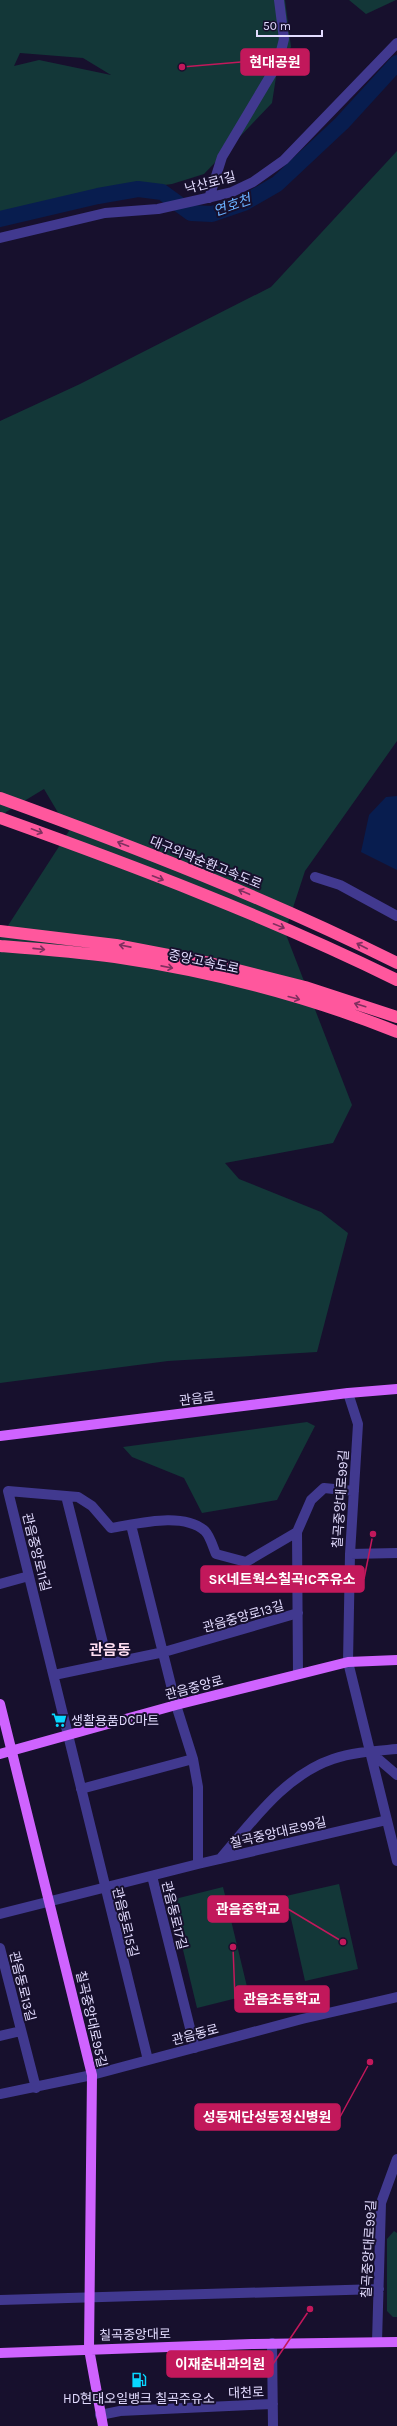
<svg xmlns="http://www.w3.org/2000/svg" width="397" height="2426" font-family="Karla,'Noto Sans KR',sans-serif">
  <rect width="100%" height="100%" fill="#17102d"/>
  <path fill="#133738" fill-rule="evenodd" d="M0 0H285L291 47 278 64 272 103 204 174 172 184 100 193 0 217ZM20 53 83 58 111 75 39 60 14 66Z
    M349 0H396L366 14Z
    M397 151V741L305 871 285 932 352 1105 333 1143 225 1163 239 1179 321 1212 348 1233 317 1352 168 1361 0 1383V938L69 831 44 789 6 812 0 822V421L80 384 271 287Z
    M307 1422 315 1426 277 1500 202 1513 184 1478 132 1457 123 1447Z
    M339 1884 358 1969 305 1981 286 1896Z
    M223 1887 249 1995 197 2008 171 1900Z
    M394 2231 397 2233V2317H393L387 2311V2239Z"/>
  <path fill="#081d4f" d="M397 796V870L361 852 369 815 386 797Z"/>
  <g fill="none" stroke-linecap="round" stroke-linejoin="round">
    <path stroke="#081d4f" stroke-width="16" d="M0 219 98 196 138 189 162 192 191 213 212 214 244 203 277 184 342 123 397 63"/>
    <path stroke="#41398f" stroke-width="10" d="M209 198 222 157 278 63 284 39 279 0
      M0 238 105 213 158 209 207 198 232 192 253 182 284 160 397 43
      M315 877 340 885 397 916
      M348 1393 358 1424 350 1554 348 1662 397 1861
      M66 1496 108 1663
      M297 1532 298 1674
      M350 1554 397 1553
      M0 1584 29 1576
      M54 1675 164 1652 298 1613
      M369 1751 397 1775
      M81 1789 193 1759
      M220 1859C252 1822 285 1775 333 1759 354 1752 376 1751 397 1749
      M198 1864 387 1820
      M152 1876 195 2048
      M0 1914 198 1864V1787L193 1759 176 1705 131 1525
      M0 1948 36 2088
      M0 2036 21 2031
      M148 2060 8 1491 78 1497 92 1506 111 1528C137 1524 183 1511 205 1531 210 1536 213 1547 216 1554L246 1562 297 1532 311 1500 324 1488 354 1491
      M0 2094 92 2075 302 2019 397 1997
      M0 2300 379 2289
      M377 2342 381 2203 397 2159
      M272 2343 273 2426
      M100 2415 120 2411 273 2404"/>
    <path stroke="#cf63ff" stroke-width="10" d="M0 1436 348 1393 397 1389
      M0 1704 92 2075 89 2349 103 2426
      M0 1754 176 1705 348 1662 397 1660
      M0 2353 252 2344 397 2342"/>
    <path stroke="#ff579d" stroke-width="12" d="M0 798C135 847 269 899 397 963
      M0 818C134 866 269 917 397 980
      M0 931 116 945 210 963 305 987 397 1017
      M0 946C38 949 77 952 115 957 210 971 308 996 397 1032"/>
  </g>
  <defs><path id="oneway-shaft" d="M-6 0H5M1.5-3L5.5 0L1.5 3" fill="none" stroke-width="1.6" stroke-linecap="round" stroke-linejoin="round"/></defs>
  <g stroke="#7f305f">
    <use href="#oneway-shaft" transform="translate(37 831) rotate(21)"/>
    <use href="#oneway-shaft" transform="translate(123 844) rotate(-159)"/>
    <use href="#oneway-shaft" transform="translate(158 878) rotate(21)"/>
    <use href="#oneway-shaft" transform="translate(244 892) rotate(-157)"/>
    <use href="#oneway-shaft" transform="translate(279 926) rotate(22)"/>
    <use href="#oneway-shaft" transform="translate(125 946) rotate(-169)"/>
    <use href="#oneway-shaft" transform="translate(362 946) rotate(-153)"/>
    <use href="#oneway-shaft" transform="translate(39 949) rotate(6)"/>
    <use href="#oneway-shaft" transform="translate(167 967) rotate(11)"/>
    <use href="#oneway-shaft" transform="translate(294 998) rotate(15)"/>
    <use href="#oneway-shaft" transform="translate(360 1005) rotate(-163)"/>
  </g>
  <defs>
    <g id="supermarket-bare" transform="scale(1.2)"><path d="M-6-5.5h2.5l.6 2H6L4.5 2H-2.5L-4.4-4H-6ZM-1.5 3.2a1.3 1.3 0 1 0 .1 0ZM3 3.2a1.3 1.3 0 1 0 .1 0Z" fill="#08d7ff" stroke="#17102d" stroke-width="2.5" paint-order="stroke"/></g>
    <g id="fuel-bare" transform="scale(1.2)"><path d="M-5.5-6h7V0h2V4h1.3V-2.5L3-4.5l.8-.8L6-3V5H2.5V1h-1V6h-7ZM-4.2-4.7v3.2H.2V-4.7Z" fill="#08d7ff" stroke="#17102d" stroke-width="2.5" paint-order="stroke"/></g>
  </defs>
  <g fill-rule="evenodd">
    <use href="#supermarket-bare" x="59" y="1720"/>
    <use href="#fuel-bare" x="139" y="2380"/>
  </g>
  <g text-anchor="middle" stroke-width="4" stroke-linejoin="round" paint-order="stroke">
    <g font-size="13" fill="#e3dcff" stroke="#17102d">
      <text transform="translate(210 182) rotate(-15)" y="5">낙산로1길</text>
      <text transform="translate(206 862) rotate(22)" y="5">대구외곽순환고속도로</text>
      <text transform="translate(204 961) rotate(12)" y="5">중앙고속도로</text>
      <text transform="translate(197 1398) rotate(-7)" y="5">관음로</text>
      <text transform="translate(340 1499) rotate(-86)" y="5">칠곡중앙대로99길</text>
      <text transform="translate(37 1552) rotate(76)" y="5">관음중앙로11길</text>
      <text transform="translate(243 1616) rotate(-16)" y="5">관음중앙로13길</text>
      <text transform="translate(194 1687) rotate(-15)" y="5">관음중앙로</text>
      <text transform="translate(278 1832) rotate(-13)" y="5">칠곡중앙대로99길</text>
      <text transform="translate(175 1915) rotate(76)" y="5">관음동로17길</text>
      <text transform="translate(126 1922) rotate(76)" y="5">관음동로15길</text>
      <text transform="translate(23 1986) rotate(76)" y="5">관음동로13길</text>
      <text transform="translate(92 2019) rotate(77)" y="5">칠곡중앙대로95길</text>
      <text transform="translate(195 2034) rotate(-15)" y="5">관음동로</text>
      <text transform="translate(368 2249) rotate(-87)" y="5">칠곡중앙대로99길</text>
      <text transform="translate(135 2334) rotate(-1)" y="5">칠곡중앙대로</text>
      <text transform="translate(246 2392) rotate(-2)" y="5">대천로</text>
    </g>
    <g font-size="13" fill="#e3dcff" stroke="#17102d" text-anchor="start">
      <text x="71" y="1725">생활용품DC마트</text>
      <text x="139" y="2403" text-anchor="middle">HD현대오일뱅크 칠곡주유소</text>
    </g>
    <g font-size="14" font-style="italic" fill="#6ab1ff" stroke="#17102d">
      <text transform="translate(232 205) rotate(-20)" y="5">연호천</text>
    </g>
    <g font-size="15" font-weight="bold" fill="#ffdef1" stroke="#17102d">
      <text x="110" y="1655">관음동</text>
    </g>
  </g>
  <path fill="none" stroke="#c2185b" stroke-width="1.5" d="M182 67L241 62M373 1534L364 1579M343 1942L288 1909M233 1947L235 1999M370 2062L340 2117M310 2309L273 2364"/>
  <g fill="#c2185b" stroke="#17102d" stroke-width="1.5">
    <circle cx="182" cy="67" r="4"/>
    <circle cx="373" cy="1534" r="4"/>
    <circle cx="343" cy="1942" r="4"/>
    <circle cx="233" cy="1947" r="4"/>
    <circle cx="370" cy="2062" r="4"/>
    <circle cx="310" cy="2309" r="4"/>
  </g>
  <g fill="#c2185b" stroke="#c2185b" stroke-width="1.5">
    <rect x="241" y="49" width="68" height="26" rx="4"/>
    <rect x="201" y="1566" width="163" height="26" rx="4"/>
    <rect x="208" y="1896" width="80" height="26" rx="4"/>
    <rect x="235" y="1986" width="94" height="26" rx="4"/>
    <rect x="195" y="2104" width="145" height="26" rx="4"/>
    <rect x="167" y="2351" width="106" height="26" rx="4"/>
  </g>
  <g font-size="14" text-anchor="middle" font-weight="bold" fill="#fff">
    <text x="275" y="67">현대공원</text>
    <text x="282" y="1584">SK네트웍스칠곡IC주유소</text>
    <text x="248" y="1914">관음중학교</text>
    <text x="282" y="2004">관음초등학교</text>
    <text x="267" y="2122">성동재단성동정신병원</text>
    <text x="220" y="2369">이재춘내과의원</text>
  </g>
  <path d="M257 30v6h65v-6" fill="none" stroke="#e3dcff" stroke-width="2"/>
  <text x="263" y="30" font-size="12" fill="#e3dcff" stroke="#17102d" stroke-width="3" paint-order="stroke">50 m</text>
</svg>
